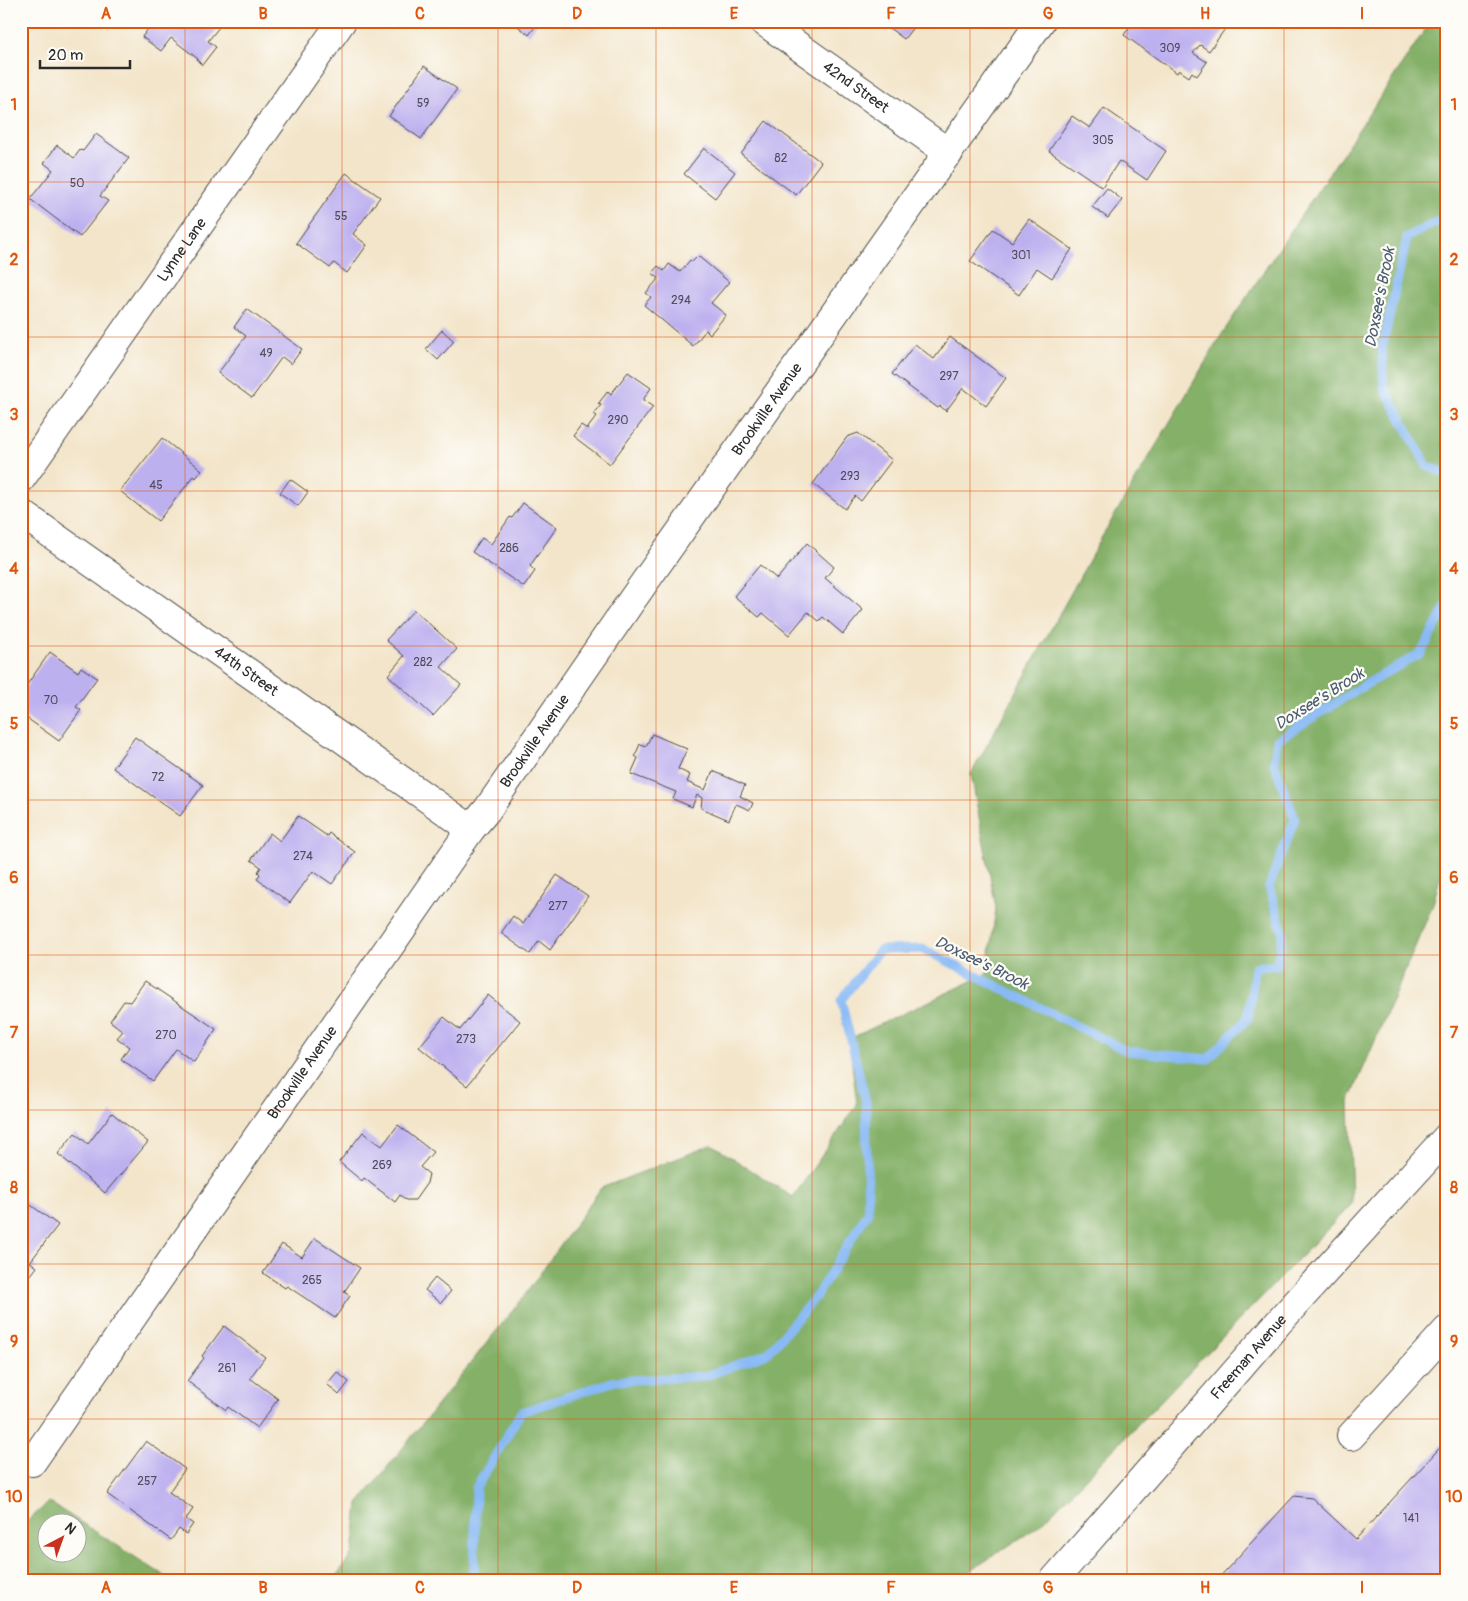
<svg xmlns="http://www.w3.org/2000/svg" width="1468" height="1601" font-family="Pangolin,sans-serif">
  <rect width="100%" height="100%" fill="#fdfcf7"/>
  <filter id="ink" filterUnits="userSpaceOnUse"><feTurbulence type="fractalNoise" baseFrequency=".02" numOctaves="2"/><feDisplacementMap in="SourceGraphic" scale="10" xChannelSelector="R" yChannelSelector="G"/><feConvolveMatrix kernelMatrix="1 2 1 2 8 2 1 2 1" color-interpolation-filters="sRGB"/></filter>
  <filter id="wash" filterUnits="userSpaceOnUse"><feTurbulence type="fractalNoise" baseFrequency=".0096" numOctaves="4" result="noise"/><feDisplacementMap in="SourceGraphic" scale="20" xChannelSelector="R" yChannelSelector="G"/><feGaussianBlur stdDeviation="1.12" result="paint"/><feColorMatrix in="noise" values="0 0 0 0 0 0 0 0 0 0 0 0 0 0 0 0 0 1.4 0 .05"/><feComposite in="paint" operator="in"/></filter>
  <g filter="url(#wash)">
    <rect width="100%" height="100%" fill="#f3e5ca"/>
    <path fill="#84b068" stroke="#586e4a" fill-rule="evenodd" d="M1431 21H1447V854L1432 907 1349 1102 1352 1204 1039 1526 956 1580H333L353 1553 358 1504 525 1295 601 1188 712 1145 793 1197 857 1105 849 1039 987 974 996 908 971 774 1103 535 1222 334Z
      M49 1502 171 1580H21V1527ZM48 1524H78V1554H48Z"/>
    <g fill="none" stroke-linecap="round" stroke-linejoin="round">
      <path stroke="#89baf5" stroke-width="9" d="M1447 217 1407 237 1382 349 1384 387 1427 466 1447 474
        M474 1580 476 1488 521 1412 615 1381 706 1376 768 1353 817 1295 868 1212 866 1102 841 1000 880 950 923 949 1127 1051 1208 1059 1248 1018 1255 967 1277 965 1283 933 1269 887 1295 819 1274 763 1277 740 1358 689 1421 653 1447 605"/>
    </g>
    <g id="blocks">
      <path fill="#bdb0ef" d="M154 21H224L208 41 216 47 202 65 197 60 198 59 171 38 161 51 142 37Z
        M516 21H539L529 35 514 23Z
        M880 21H918L904 39Z
        M1133 21H1218L1216 23 1225 29 1209 51 1200 45 1193 53 1207 62 1197 76 1192 72 1189 77 1179 70 1177 73 1124 35Z
        M424 66 457 89 421 139 389 116Z
        M1104 108 1166 151 1147 180 1119 161 1102 187 1049 151 1072 116 1090 128Z
        M766 121 821 162 796 195 741 154Z
        M96 134 129 158 100 196 108 201 80 237 30 199 53 170 44 163 57 145 74 158 80 150 83 151Z
        M704 148 735 172 715 198 684 174Z
        M346 173 380 197 353 234 367 245 347 273 334 263 330 268 296 243Z
        M1107 188 1122 200 1108 218 1092 207Z
        M1029 219 1072 249 1052 278 1037 268 1019 295 970 261 993 229 1012 242Z
        M698 256 729 282 711 303 726 315 710 334 706 330 693 346 644 305 651 297 646 293 659 278 652 273 658 266 664 271 669 264 680 272 690 260 692 262Z
        M247 309 302 349 291 364 282 357 252 398 218 373 246 336 234 327Z
        M442 330 454 341 438 360 426 349Z
        M950 337 1006 378 986 406 963 388 946 411 940 406 938 408 892 374 915 344 934 359Z
        M628 372 651 388 643 400 653 407 610 464 573 436 581 425 587 429 597 416 594 414 601 405 598 404 608 391 611 394Z
        M858 433 892 460 861 501 855 496 845 509 813 484 847 437Z
        M162 438 202 470 196 478 194 476 158 521 120 491Z
        M290 479 308 492 298 506 280 493Z
        M523 503 557 527 530 566 535 571 524 587 472 552 482 538 491 544 510 517 512 518Z
        M807 543 834 567 825 578 863 610 843 634 823 617 819 621 808 612 789 635 763 613 759 617 734 596 760 565 777 579Z
        M414 610 457 649 441 667 461 685 433 716 388 675 404 656 386 640Z
        M50 652 78 672 81 667 97 678 76 707 81 710 59 741 21 714V693Z
        M652 734 687 749 678 769 690 775 687 782 705 790 713 771 745 785 740 796 753 803 750 810 736 804 729 820 701 808 702 798 697 795 692 807 673 799 676 792 631 774 638 758 635 756 640 744 646 746Z
        M135 737 203 785 180 816 113 768Z
        M298 816 327 836 329 833 355 852 332 884 313 871 290 903 257 879 260 874 258 872 261 867 251 860 270 833 280 841Z
        M557 875 588 896 550 950 539 941 530 954 501 933 513 916 523 924Z
        M145 981 216 1029 194 1062 176 1049 153 1081 121 1059 129 1047 117 1038 123 1031 110 1021 124 1001 130 1002Z
        M488 995 520 1021 467 1086 419 1047 444 1017 460 1030Z
        M112 1113 148 1142 105 1193 58 1154 75 1133 88 1144Z
        M398 1125 433 1152 420 1167 429 1174 427 1183 415 1200H406L400 1195 395 1202 364 1178 362 1181 339 1162 363 1132 382 1146Z
        M21 1198 58 1225 30 1262 37 1267 21 1288Z
        M315 1238 360 1268 344 1292 350 1296 335 1318 287 1286 285 1288 263 1273 282 1244 302 1257Z
        M435 1278 451 1291 441 1303 425 1290Z
        M224 1326 265 1357 250 1378 278 1399 257 1428 228 1407 226 1410 187 1381 204 1358 202 1356Z
        M337 1372 349 1382 339 1395 327 1384Z
        M1447 1440V1580H1217L1294 1496 1312 1498 1356 1539Z
        M146 1441 185 1469 169 1492 193 1509 186 1519 193 1524 186 1534 179 1529 171 1540 107 1494Z"/>
    </g>
  </g>
  <g filter="url(#ink)">
    <use href="#blocks" fill-opacity="0" stroke="#494743" stroke-width="1"/>
    <g fill="none" stroke-linecap="round" stroke-linejoin="round">
      <g stroke="#494743" stroke-width="30">
        <g id="minor">
          <path id="s1" d="M763 21 949 153"/>
          <path id="s2" d="M21 479 342 21"/>
          <path id="s3" d="M21 513 471 829"/>
          <path d="M1351 1436 1447 1330"/>
          <path id="s4" d="M32 1462 471 829 487 810 632 600 1041 21"/>
          <path id="s5" d="M1054 1580 1278 1323 1447 1137"/>
        </g>
      </g>
      <use href="#minor" stroke="#fff" stroke-width="28"/>
    </g>
  </g>
  <path fill="none" stroke="#df570e" stroke-width="1" stroke-opacity="0.55" d="M185 21V1580M342 21V1580M498 21V1580M656 21V1580M812 21V1580M970 21V1580M1127 21V1580M1284 21V1580M21 182H1447M21 337H1447M21 491H1447M21 646H1447M21 800H1447M21 955H1447M21 1110H1447M21 1264H1447M21 1419H1447"/>
  <g text-anchor="middle" stroke-width="4.5" stroke-linejoin="round" paint-order="stroke">
    <g font-size="12" fill="#504c5c">
      <text x="1170" y="52">309</text>
      <text x="423" y="107">59</text>
      <text x="1103" y="144">305</text>
      <text x="781" y="162">82</text>
      <text x="77" y="187">50</text>
      <text x="341" y="220">55</text>
      <text x="1021" y="259">301</text>
      <text x="681" y="304">294</text>
      <text x="266" y="357">49</text>
      <text x="949" y="380">297</text>
      <text x="618" y="424">290</text>
      <text x="850" y="480">293</text>
      <text x="156" y="489">45</text>
      <text x="509" y="552">286</text>
      <text x="423" y="666">282</text>
      <text x="51" y="704">70</text>
      <text x="158" y="781">72</text>
      <text x="303" y="860">274</text>
      <text x="558" y="910">277</text>
      <text x="166" y="1039">270</text>
      <text x="466" y="1043">273</text>
      <text x="382" y="1169">269</text>
      <text x="312" y="1284">265</text>
      <text x="227" y="1372">261</text>
      <text x="147" y="1485">257</text>
      <text x="1411" y="1522">141</text>
    </g>
    <g font-size="15" fill="#2b2b2b" stroke="#fdfcf7">
      <text dy="5" stroke="none"><textPath href="#s1" startOffset="114">42nd Street</textPath></text>
      <text dy="5" stroke="none"><textPath href="#s2" startOffset="280">Lynne Lane</textPath></text>
      <text dy="5" stroke="none"><textPath href="#s4" startOffset="1284">Brookville Avenue</textPath></text>
      <text dy="5" stroke="none"><textPath href="#s3" startOffset="275">44th Street</textPath></text>
      <text dy="5" stroke="none"><textPath href="#s4" startOffset="879">Brookville Avenue</textPath></text>
      <text dy="5" stroke="none"><textPath href="#s4" startOffset="474">Brookville Avenue</textPath></text>
      <text dy="5" stroke="none"><textPath href="#s5" startOffset="296">Freeman Avenue</textPath></text>
    </g>
    <g font-size="16" font-style="italic" fill="#4c5d72" stroke="#fdfcf7">
      <text transform="translate(1379 297) rotate(-79)" y="6">Doxsee's Brook</text>
      <text transform="translate(1319 698) rotate(-32)" y="6">Doxsee's Brook</text>
      <text transform="translate(982 962) rotate(26)" y="6">Doxsee's Brook</text>
    </g>
  </g>
  <rect width="1468" height="1601" fill="none" stroke="#fdfcf7" stroke-width="55"/>
  <g transform="translate(62 1538) rotate(41)"><circle r="24" fill="#fdfcf7" stroke="#a9a8a5"/>
  <path d="M0-4L9 19L0 12L-9 19Z" fill="#c8321e"/>
  <text y="-8" font-size="14" font-weight="bold" text-anchor="middle" fill="#2b2b2b">N</text>
  </g>
  <path d="M40 60v8h90v-8" fill="none" stroke="#2b2b2b" stroke-width="2.5"/>
  <text x="48" y="60" font-size="15" fill="#2b2b2b" stroke="#fdfcf7" stroke-width="4" paint-order="stroke">20 m</text>
  <rect x="28" y="28" width="1412" height="1546" fill="none" stroke="#df570e" stroke-width="2"/>
  <g font-size="16" text-anchor="middle" font-weight="bold" fill="#df570e">
    <text x="106" y="19">A</text>
    <text x="263" y="19">B</text>
    <text x="420" y="19">C</text>
    <text x="577" y="19">D</text>
    <text x="734" y="19">E</text>
    <text x="891" y="19">F</text>
    <text x="1048" y="19">G</text>
    <text x="1205" y="19">H</text>
    <text x="1362" y="19">I</text>
    <text x="14" y="110">1</text>
    <text x="1454" y="110">1</text>
    <text x="14" y="265">2</text>
    <text x="1454" y="265">2</text>
    <text x="14" y="420">3</text>
    <text x="1454" y="420">3</text>
    <text x="14" y="574">4</text>
    <text x="1454" y="574">4</text>
    <text x="14" y="729">5</text>
    <text x="1454" y="729">5</text>
    <text x="14" y="883">6</text>
    <text x="1454" y="883">6</text>
    <text x="14" y="1038">7</text>
    <text x="1454" y="1038">7</text>
    <text x="14" y="1193">8</text>
    <text x="1454" y="1193">8</text>
    <text x="14" y="1347">9</text>
    <text x="1454" y="1347">9</text>
    <text x="14" y="1502">10</text>
    <text x="1454" y="1502">10</text>
    <text x="106" y="1593">A</text>
    <text x="263" y="1593">B</text>
    <text x="420" y="1593">C</text>
    <text x="577" y="1593">D</text>
    <text x="734" y="1593">E</text>
    <text x="891" y="1593">F</text>
    <text x="1048" y="1593">G</text>
    <text x="1205" y="1593">H</text>
    <text x="1362" y="1593">I</text>
  </g>
</svg>
